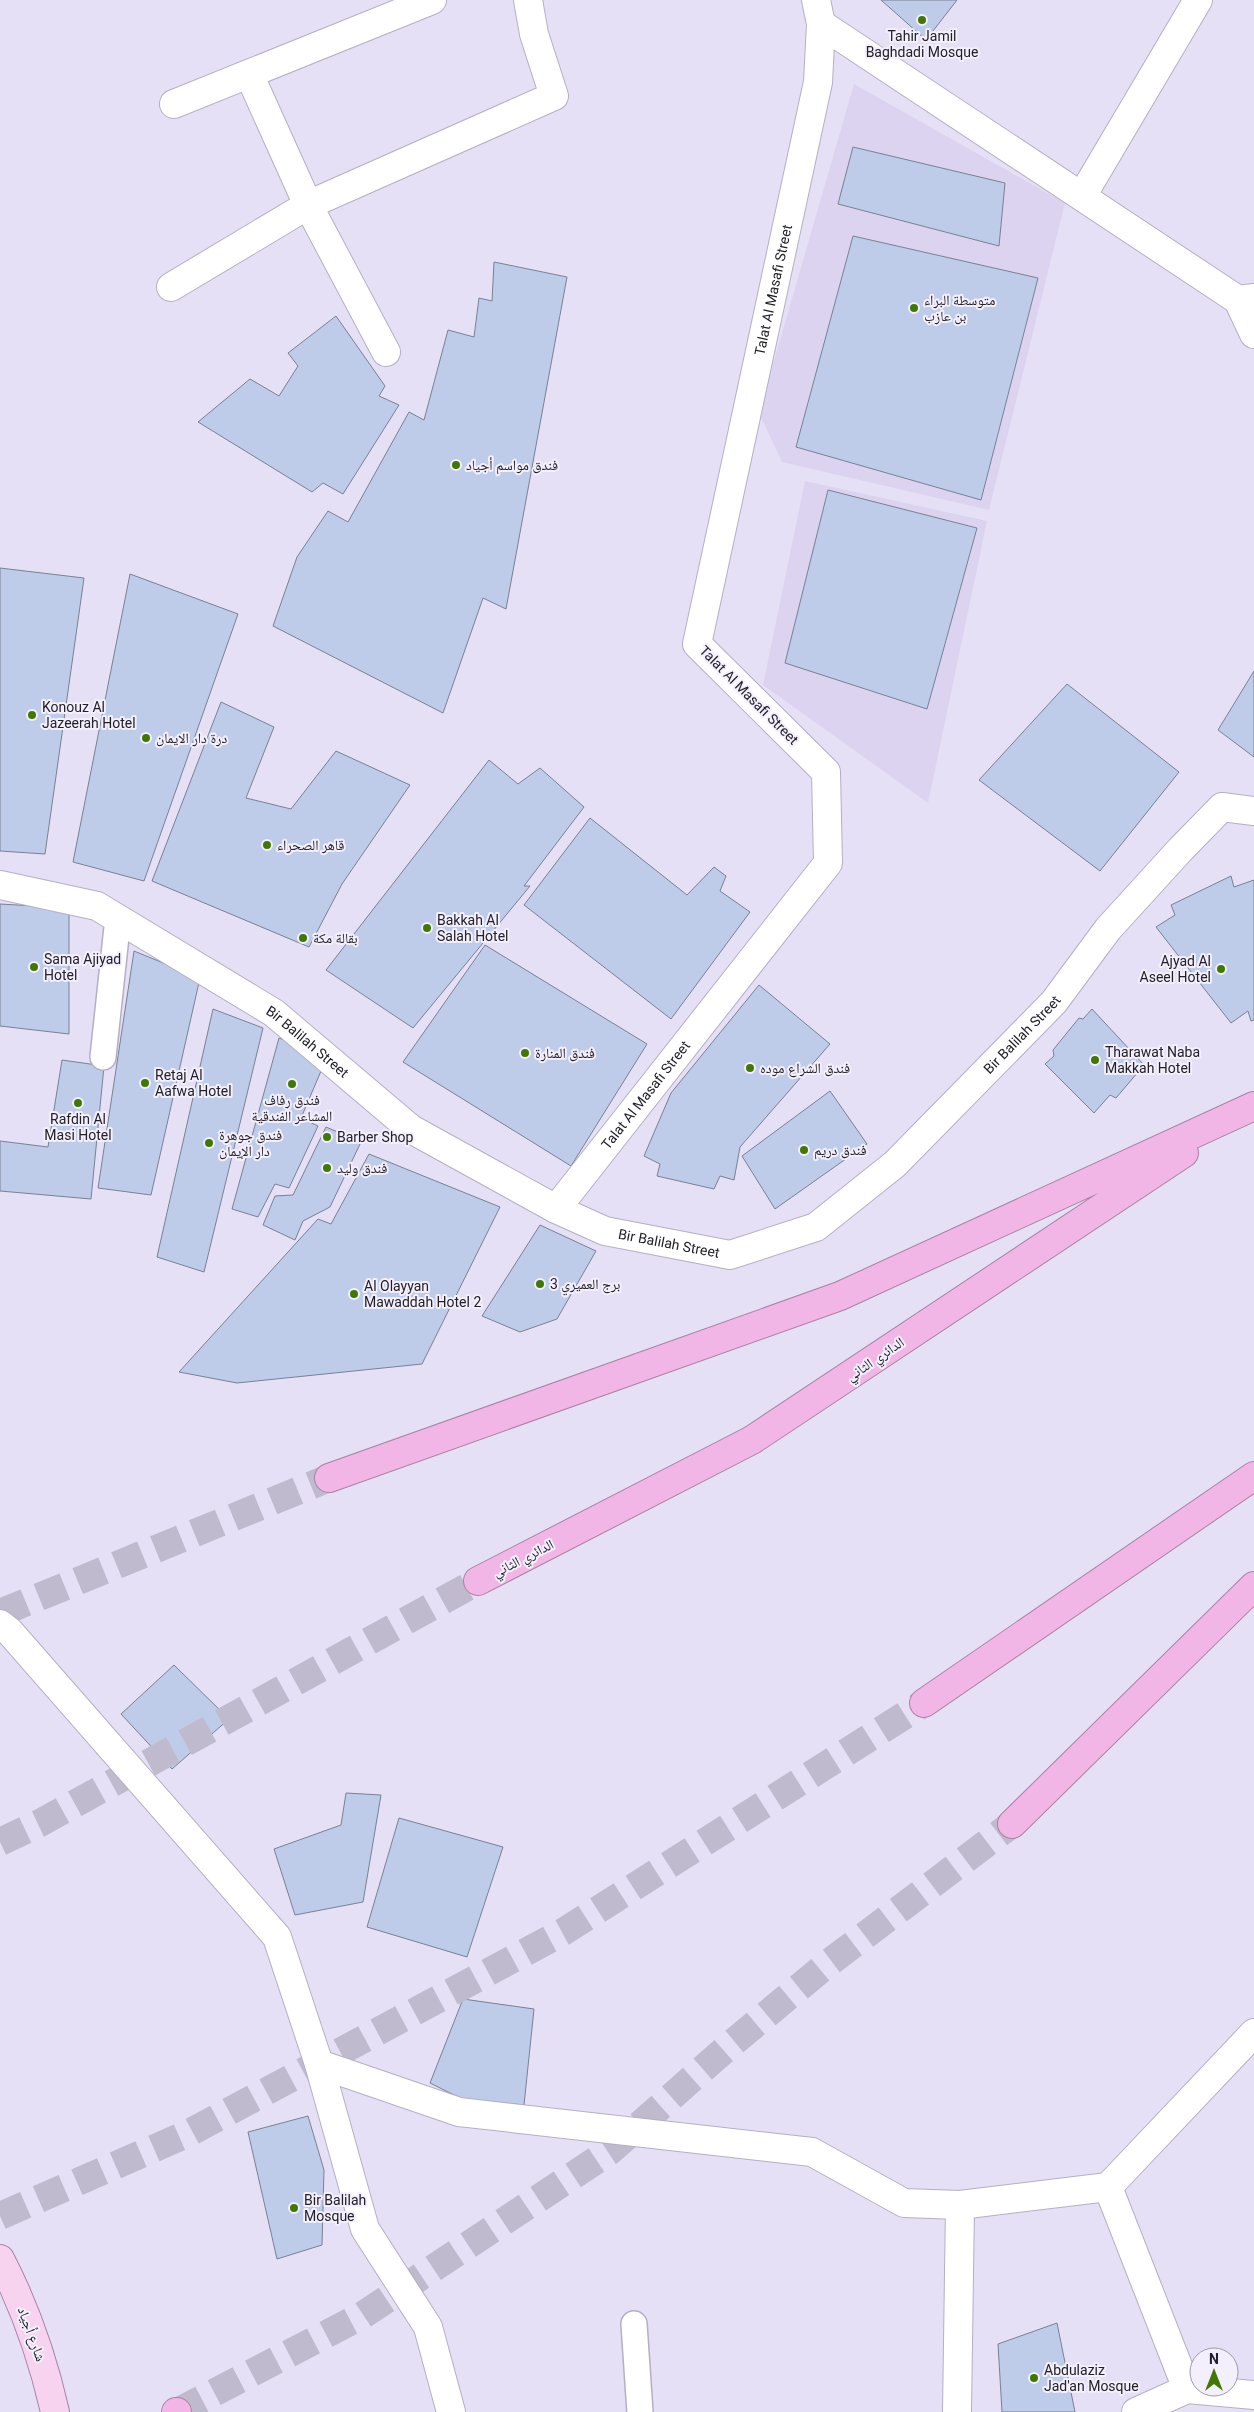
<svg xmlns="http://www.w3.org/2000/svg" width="1254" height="2412" font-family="Roboto,'Noto Naskh Arabic',sans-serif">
  <rect width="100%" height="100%" fill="#e6e0f6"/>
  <path fill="#dcd3f0" d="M854 84 1065 203 989 510 782 462 759 413Z
    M805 481 987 521 928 803 763 685Z"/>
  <path fill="#becbe9" stroke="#798194" d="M881 0H957L926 40Z
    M853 147 1005 183 999 246 838 204Z
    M853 236 1038 278 981 500 796 447Z
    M494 262 567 277 506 609 483 598 443 713 273 626 297 557 328 511 348 522 409 412 424 420 448 330 474 337 479 298 492 301Z
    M336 316 385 386 379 396 399 405 343 494 323 483 312 492 198 422 250 379 279 396 298 366 288 353Z
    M828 490 977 528 927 709 785 663Z
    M0 568 84 578 45 854 0 851Z
    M130 574 238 614 144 881 73 862Z
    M1254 671V757L1218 730Z
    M1067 684 1179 772 1100 871 979 780Z
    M221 702 274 727 246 798 291 809 336 751 410 785 342 884 309 947 152 881Z
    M489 760 518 784 540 768 584 807 524 886H530L413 1028 326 970Z
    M590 818 687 895 714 867 726 876 720 891 750 912 671 1019 524 905Z
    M1231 876 1234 887 1254 880V1020L1251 1021 1248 1011 1231 1023 1156 927 1175 915 1171 905Z
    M0 904 69 908V1034L0 1026Z
    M485 945 647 1044 571 1166 403 1062Z
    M134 951 200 978 151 1195 98 1188Z
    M759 985 830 1044 740 1147 734 1180 720 1176 714 1189 657 1176 660 1164 644 1156 671 1093Z
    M213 1009 263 1028 204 1272 157 1257Z
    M1092 1009 1144 1065 1116 1098 1110 1095 1094 1113 1045 1064 1054 1056 1053 1050 1079 1018 1083 1019Z
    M279 1038 307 1048V1060L324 1064 301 1118 318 1126 289 1188 275 1184 258 1217 232 1209Z
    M62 1060 104 1066 91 1199 0 1191V1141L48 1147Z
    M830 1091 867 1144 775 1209 742 1156Z
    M326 1127 361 1142 330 1207 303 1221 295 1240 263 1225 275 1196 293 1195Z
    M369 1154 500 1207 422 1364 237 1383 179 1372 318 1219 331 1224Z
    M540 1225 596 1251 557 1319 520 1332 482 1316Z
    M174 1665 229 1719 172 1769 121 1714Z
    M346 1793 381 1795 363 1902 295 1915 274 1849 341 1825Z
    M399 1818 503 1847 467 1957 367 1927Z
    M463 1999 534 2009 524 2105 462 2099 430 2083Z
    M308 2116 324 2170 322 2245 277 2259 248 2132Z
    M1057 2323 1075 2412H1002L998 2344Z"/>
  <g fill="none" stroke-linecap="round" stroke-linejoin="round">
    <path stroke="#bfbacd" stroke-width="28" stroke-dasharray="28 14" stroke-linecap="butt" d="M0 1613 329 1478
      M0 1842 40 1823 478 1581
      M0 2216 187 2134 563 1932 924 1703
      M177 2412 363 2315 610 2151 730 2045 826 1965 1012 1824"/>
    <g stroke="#b5afc4" stroke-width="28">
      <path id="service" d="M103 1057 118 918
        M634 2324 640 2412"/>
    </g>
    <g stroke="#b5afc4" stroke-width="30">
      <g id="minor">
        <path d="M821 24 1238 300 1254 298"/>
        <path d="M249 74 308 205 386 352"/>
        <path d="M174 104 432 0"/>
        <path d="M1082 196 1198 0"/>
        <path d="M171 287 308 205 554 96 534 34 528 0"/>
        <path d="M1238 300 1254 334"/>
        <path id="s1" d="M0 885 97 906 274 1013 411 1129 556 1209 605 1231 730 1255 816 1227 895 1164 1054 1002 1108 929 1180 850 1222 807 1254 811"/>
        <path id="s2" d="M556 1209 828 863 826 772 697 644 818 82 821 24 816 0"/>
        <path d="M0 1624 9 1631 277 1937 319 2064 459 2112 812 2152 904 2203 960 2205 1108 2187 1254 2033"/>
        <path d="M319 2064 365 2229 428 2327 451 2412"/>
        <path d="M1108 2187 1187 2389"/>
        <path d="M957 2412 960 2205"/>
        <path d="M1136 2412 1187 2389 1254 2395"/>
      </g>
    </g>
    <g stroke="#a982a4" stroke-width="30">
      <path id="primary" d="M0 2259C25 2307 43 2359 55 2412"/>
    </g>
    <g stroke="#a982a4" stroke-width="30">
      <path id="motorway" d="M329 1478 840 1296 1254 1106
        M478 1581 752 1440 1184 1153
        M924 1703 1254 1476
        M1012 1824 1254 1586
        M176 2412H177"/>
    </g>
    <use href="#service" stroke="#fff" stroke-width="25"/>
    <use href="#minor" stroke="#fff" stroke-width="28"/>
    <use href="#primary" stroke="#f7d3f0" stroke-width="28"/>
    <use href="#motorway" stroke="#f1b6e6" stroke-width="28"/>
  </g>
  <g fill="#417705" stroke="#f3effc" stroke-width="2">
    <circle cx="922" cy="20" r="5"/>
    <circle cx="914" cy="308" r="5"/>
    <circle cx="456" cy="465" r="5"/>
    <circle cx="32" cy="715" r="5"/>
    <circle cx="146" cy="738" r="5"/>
    <circle cx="267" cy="845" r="5"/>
    <circle cx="427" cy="928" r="5"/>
    <circle cx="303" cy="938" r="5"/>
    <circle cx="34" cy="967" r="5"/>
    <circle cx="1221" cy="969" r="5"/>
    <circle cx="525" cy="1053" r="5"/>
    <circle cx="1095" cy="1060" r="5"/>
    <circle cx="750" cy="1068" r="5"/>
    <circle cx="145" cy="1083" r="5"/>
    <circle cx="292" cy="1084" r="5"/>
    <circle cx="78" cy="1103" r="5"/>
    <circle cx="327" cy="1137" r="5"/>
    <circle cx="209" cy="1143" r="5"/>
    <circle cx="804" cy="1150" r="5"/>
    <circle cx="327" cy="1168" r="5"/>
    <circle cx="540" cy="1284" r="5"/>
    <circle cx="354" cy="1294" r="5"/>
    <circle cx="294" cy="2208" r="5"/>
    <circle cx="1034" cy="2378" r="5"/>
  </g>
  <g text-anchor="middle" stroke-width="4" stroke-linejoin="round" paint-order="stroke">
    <g font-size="14" fill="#222028" stroke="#f3effc" text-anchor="start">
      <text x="922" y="41" text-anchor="middle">Tahir Jamil<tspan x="922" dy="16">Baghdadi Mosque</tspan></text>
      <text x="924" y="305">متوسطة البراء<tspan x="924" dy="16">بن عازب</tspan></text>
      <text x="466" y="470">فندق مواسم أجياد</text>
      <text x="42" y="712">Konouz Al<tspan x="42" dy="16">Jazeerah Hotel</tspan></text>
      <text x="156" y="743">درة دار الايمان</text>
      <text x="277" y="850">قاهر الصحراء</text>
      <text x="437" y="925">Bakkah Al<tspan x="437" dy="16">Salah Hotel</tspan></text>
      <text x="313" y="943">بقالة مكة</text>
      <text x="44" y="964">Sama Ajiyad<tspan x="44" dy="16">Hotel</tspan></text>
      <text x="1211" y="966" text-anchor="end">Ajyad Al<tspan x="1211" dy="16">Aseel Hotel</tspan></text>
      <text x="1105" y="1057">Tharawat Naba<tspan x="1105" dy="16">Makkah Hotel</tspan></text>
      <text x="535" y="1058">فندق المنارة</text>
      <text x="760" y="1073">فندق الشراع موده</text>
      <text x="155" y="1080">Retaj Al<tspan x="155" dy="16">Aafwa Hotel</tspan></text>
      <text x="292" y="1105" text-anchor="middle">فندق رفاف<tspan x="292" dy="16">المشاعر الفندقية</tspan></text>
      <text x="78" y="1124" text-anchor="middle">Rafdin Al<tspan x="78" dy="16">Masi Hotel</tspan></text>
      <text x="219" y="1140">فندق جوهرة<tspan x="219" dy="16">دار الإيمان</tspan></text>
      <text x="337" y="1142">Barber Shop</text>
      <text x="814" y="1155">فندق دريم</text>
      <text x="337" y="1173">فندق وليد</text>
      <text x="550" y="1289">برج العميري 3</text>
      <text x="364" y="1291">Al Olayyan<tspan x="364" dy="16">Mawaddah Hotel 2</tspan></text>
      <text x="304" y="2205">Bir Balilah<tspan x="304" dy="16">Mosque</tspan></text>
      <text x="1044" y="2375">Abdulaziz<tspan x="1044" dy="16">Jad'an Mosque</tspan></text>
    </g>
    <g font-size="14" fill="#222028" stroke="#f3effc">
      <text dy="5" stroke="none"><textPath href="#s2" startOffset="1075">Talat Al Masafi Street</textPath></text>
      <text transform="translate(749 695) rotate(45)" y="5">Talat Al Masafi Street</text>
      <text dy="5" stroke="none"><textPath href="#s1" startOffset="1205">Bir Balilah Street</textPath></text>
      <text dy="5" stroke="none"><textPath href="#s1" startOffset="350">Bir Balilah Street</textPath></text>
      <text dy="5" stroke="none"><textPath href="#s2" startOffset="145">Talat Al Masafi Street</textPath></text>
      <text dy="5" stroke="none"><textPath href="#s1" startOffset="770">Bir Balilah Street</textPath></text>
      <text transform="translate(875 1359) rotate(-34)" y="5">الدائري الثاني</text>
      <text transform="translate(523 1558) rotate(-27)" y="5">الدائري الثاني</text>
      <text transform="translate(32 2334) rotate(70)" y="5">شارع أجياد</text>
    </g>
  </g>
  <g transform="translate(1214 2372)"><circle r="24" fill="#f3effc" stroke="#9f9ca7"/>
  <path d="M0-4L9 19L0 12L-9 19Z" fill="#417705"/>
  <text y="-8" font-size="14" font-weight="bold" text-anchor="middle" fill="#222028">N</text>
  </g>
</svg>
